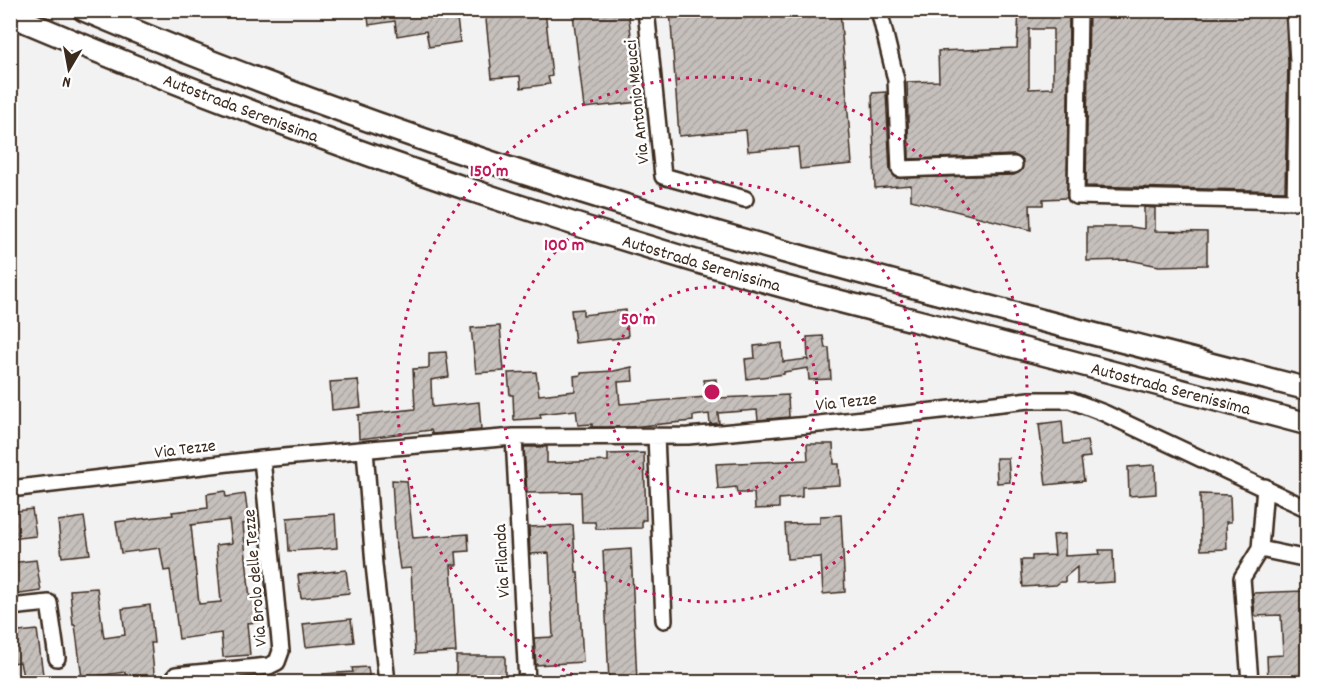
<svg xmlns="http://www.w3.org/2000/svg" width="1318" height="693" font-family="Dekko,sans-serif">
  <defs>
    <pattern id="building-hatch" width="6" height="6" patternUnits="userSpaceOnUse" patternTransform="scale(1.5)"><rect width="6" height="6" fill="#c6c0bd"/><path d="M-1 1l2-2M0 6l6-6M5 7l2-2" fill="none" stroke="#aba5a2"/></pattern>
  </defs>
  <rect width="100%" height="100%" fill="#f3f2f2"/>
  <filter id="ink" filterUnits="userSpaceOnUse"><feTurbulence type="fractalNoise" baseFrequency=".0167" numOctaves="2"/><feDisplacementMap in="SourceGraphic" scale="12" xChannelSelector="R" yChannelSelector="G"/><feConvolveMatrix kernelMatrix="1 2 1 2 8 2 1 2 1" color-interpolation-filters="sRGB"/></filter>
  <g filter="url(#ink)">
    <path fill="url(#building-hatch)" stroke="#3b2a1e" stroke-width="1.5" fill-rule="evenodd" d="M367 10H456L460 42 429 47 426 31 397 36 395 21 369 25Z
      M485 10H545L552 76 548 77 550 84 521 88 520 76 492 78Z
      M603 10H628L639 102 584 108 573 14Z
      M670 10H840L852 164 800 169 798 147 748 151 746 130 679 136Z
      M1019 10H1069L1067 198 1043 199V205H1030L1031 230 911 200V185L875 188 872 93 886 92 890 171 896 178 1014 175 1022 170 1023 160 1014 155 909 159 907 82 939 81 938 51 1017 48ZM1029 29H1053V88L1029 89Z
      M1089 10H1285L1288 62 1285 191 1086 186Z
      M1144 207 1155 208V231L1207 232V265L1159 266 1129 260 1087 261V227H1131L1144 229Z
      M583 309V315L626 310 628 337 575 343 571 310Z
      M500 326 504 371 476 373 471 328Z
      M823 336 825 348H829L831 379 809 380 808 368 784 372V374L747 379 745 359 755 358 754 346 782 343 783 362 807 359 808 361 807 337Z
      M446 352 449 377 431 380 432 407 479 402 481 430 432 434 431 430 359 439 358 415 415 409 413 369 429 368V353Z
      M632 367 633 381 618 382 620 404 706 397 704 380 716 379 717 398 788 395 789 417 758 420 757 410 718 413 719 423 710 424 709 414 693 416V421L630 427H592V424L578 425 576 410 540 414 541 418 514 420 513 395H510L508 373 536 372 539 395 575 391 574 376 581 375V373L614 371Z
      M358 380 361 407 332 410 330 382Z
      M1062 421 1064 444 1087 441 1090 457 1081 458 1084 481 1046 485 1039 424Z
      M807 444H833L834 464H839L840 485 802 487V497L779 499V508L755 509 754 493H737L736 487 718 489 716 464 808 460Z
      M524 447H547V463L608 461V454L644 453 646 520H642V528L596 529 595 522H582L581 492 527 493Z
      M996 458H1008L1010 482 997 483Z
      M1155 465 1156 494 1129 496 1128 467Z
      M392 480 407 481 413 538 468 534 469 551 456 552 457 565H451L456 652 415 654 411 568 400 569 397 548 396 549Z
      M225 491 226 497 245 494 249 523 243 524 250 600 258 599 260 622 247 623 250 655 223 657 221 633 179 639 170 570 164 571 160 548 121 553 116 522 173 515 172 512 208 508 207 494ZM229 520 232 543 216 545 221 602 199 604 191 525Z
      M1200 494 1230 495 1231 522H1226L1227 549 1201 550Z
      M32 509 36 536 10 539V512Z
      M335 514 337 548 289 551 287 518Z
      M841 515 845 592 823 594 821 557 787 559 785 524 820 523V516Z
      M84 517 90 554 62 557 58 521Z
      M573 525 576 572H578L583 662 536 665 534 638 553 637 549 553 530 554 529 527Z
      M1065 534V556L1100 554 1099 550H1113L1114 582 1077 584V567L1065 577V582H1060L1056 585 1023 587 1021 560H1032V556L1055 555 1053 535Z
      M631 549 637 682H609L603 551Z
      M36 560 41 591 13 595 10 563Z
      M346 570 349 593 301 598 298 575Z
      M97 588 104 638 125 635 122 609 150 605 154 643H151L155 682H127L125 672 82 678 75 625H73L70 590Z
      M1304 591V601H1308V682H1268L1267 656 1283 655 1281 615 1255 616 1253 593Z
      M351 619 354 642 306 647 303 624Z
      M37 630 44 682H24L20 662 10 663V633Z
      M456 656H505V682H456Z
      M368 667 370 682H324L323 674 353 672 352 668Z"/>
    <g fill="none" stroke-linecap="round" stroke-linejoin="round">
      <g stroke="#3b2a1e" stroke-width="20">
        <path id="minor" d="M646 10 663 176 745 199
          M879 10 896 80 900 169 1014 165
          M1079 10 1076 196 1295 201 1298 62 1295 10
          M656 436 664 620
          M514 437 527 682
          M365 450 374 565 387 682
          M10 489 262 459 382 448 514 437 688 436 819 424 1029 400H1070L1104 413 1308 509
          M1260 549 1308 559
          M10 607 49 603 57 658
          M176 675 269 666 277 662 281 651 262 459
          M1250 682 1242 578 1260 549 1265 487"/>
      </g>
      <g stroke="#3b2a1e" stroke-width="26">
        <g id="highway">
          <path d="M84 10C309 105 543 184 778 250 954 299 1131 344 1308 389"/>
          <path id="s1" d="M10 15C258 120 513 210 771 283 835 301 900 316 963 333 1078 363 1193 394 1308 424"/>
        </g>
      </g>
      <use href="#minor" stroke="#fff" stroke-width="15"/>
      <use href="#highway" stroke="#fff" stroke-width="21"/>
    </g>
  </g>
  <g fill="none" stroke="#c2185b" stroke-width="3" stroke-dasharray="3 6">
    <circle cx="712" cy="392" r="105"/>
    <circle cx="712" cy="392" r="210"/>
    <path d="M589 682A315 315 0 1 1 835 682"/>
  </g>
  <g text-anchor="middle" stroke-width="5" stroke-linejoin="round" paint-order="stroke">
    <g font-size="18" fill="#3b2a1e" stroke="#fff">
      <text transform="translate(636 102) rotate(-96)" y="6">Via Antonio Meucci</text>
      <text dy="6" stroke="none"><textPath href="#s1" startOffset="249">Autostrada Serenissima</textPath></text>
      <text dy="6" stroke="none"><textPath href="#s1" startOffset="735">Autostrada Serenissima</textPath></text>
      <text dy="6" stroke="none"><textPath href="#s1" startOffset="1221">Autostrada Serenissima</textPath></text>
      <text transform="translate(846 401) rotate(-6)" y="6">Via Tezze</text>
      <text transform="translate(185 448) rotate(-7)" y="6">Via Tezze</text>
      <text transform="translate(501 561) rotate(-93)" y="6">Via Filanda</text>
      <text transform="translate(254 578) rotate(-95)" y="6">Via Brolo delle Tezze</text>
    </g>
  </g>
  <circle cx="712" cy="392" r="9" fill="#c2185b" stroke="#fff" stroke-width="3"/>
  <g font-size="18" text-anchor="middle" font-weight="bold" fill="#c2185b" stroke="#fff" stroke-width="5" stroke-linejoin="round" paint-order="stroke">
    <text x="489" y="176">150 m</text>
    <text x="564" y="250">100 m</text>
    <text x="638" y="324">50 m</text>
  </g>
  <rect width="1318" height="693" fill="none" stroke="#fff" stroke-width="36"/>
  <rect x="18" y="18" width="1282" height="657" fill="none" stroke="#3b2a1e" stroke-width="2" filter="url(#ink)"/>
  <g transform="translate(69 69) rotate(190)" stroke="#ffffff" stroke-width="4.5" paint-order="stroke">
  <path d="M0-4.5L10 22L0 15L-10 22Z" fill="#3b2a1e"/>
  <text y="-9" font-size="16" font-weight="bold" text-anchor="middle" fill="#3b2a1e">N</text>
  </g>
</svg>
